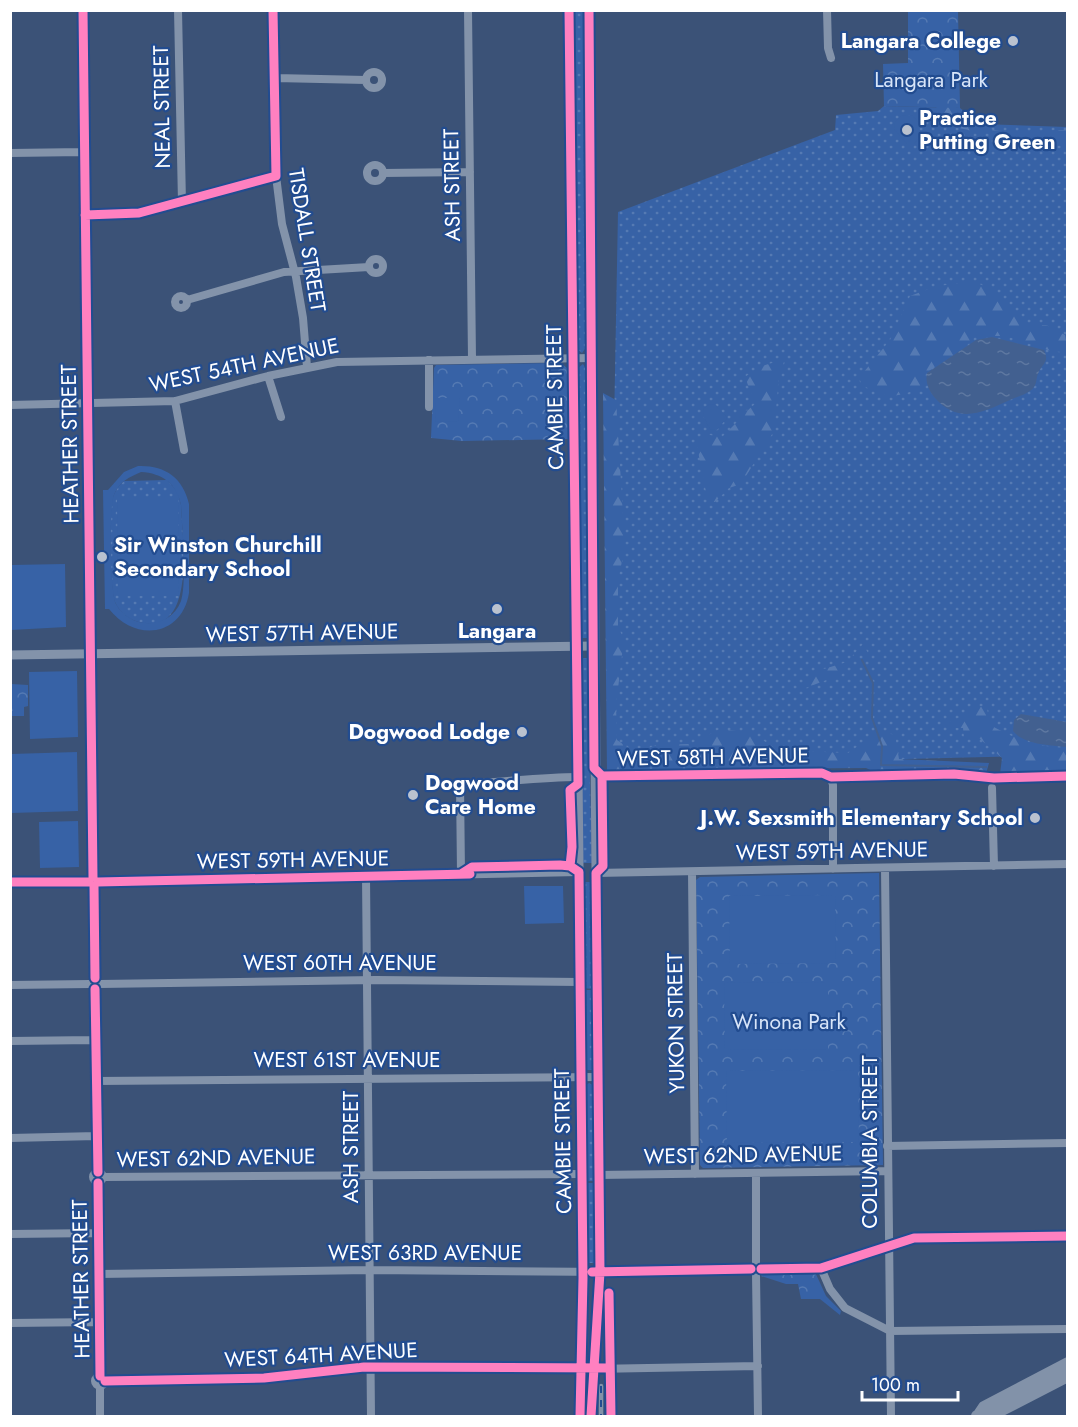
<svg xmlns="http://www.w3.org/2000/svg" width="1078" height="1427" font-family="Jost,sans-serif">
  <defs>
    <pattern id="grass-dots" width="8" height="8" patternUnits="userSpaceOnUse" patternTransform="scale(1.5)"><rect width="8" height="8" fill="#3762a6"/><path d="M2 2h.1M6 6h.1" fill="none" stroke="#557ab3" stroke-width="1.8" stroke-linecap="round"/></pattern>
    <pattern id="forest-firs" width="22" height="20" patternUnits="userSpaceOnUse" patternTransform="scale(1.5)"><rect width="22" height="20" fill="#3762a6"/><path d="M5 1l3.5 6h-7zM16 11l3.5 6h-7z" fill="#557ab3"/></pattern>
    <pattern id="park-crowns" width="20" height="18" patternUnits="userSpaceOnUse" patternTransform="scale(1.5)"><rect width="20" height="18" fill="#3762a6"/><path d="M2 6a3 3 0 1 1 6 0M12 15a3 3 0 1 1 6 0" fill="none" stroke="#557ab3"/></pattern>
    <pattern id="water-ripples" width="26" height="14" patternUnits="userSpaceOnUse" patternTransform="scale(1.5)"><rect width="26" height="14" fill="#426090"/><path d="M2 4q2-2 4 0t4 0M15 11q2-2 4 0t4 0" fill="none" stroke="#5e78a1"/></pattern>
  </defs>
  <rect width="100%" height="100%" fill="#3b5277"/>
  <path fill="url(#grass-dots)" d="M574 11H584L587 346 582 353 577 349Z
    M884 106 960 108 980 124 1067 127V755L615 766 614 426 618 212 835 130 836 115 878 111Z
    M583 364 587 371 588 638H580L577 369Z
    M167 480 178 492 181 505C182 534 197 634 143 623 131 621 120 614 115 602 110 591 109 513 112 500 114 493 118 486 124 481Z
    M580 658H587L592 863H583Z
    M583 882H592L593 989 583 988Z
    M583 990H593V1070H585Z
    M589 1083 594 1086 595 1181H585V1086Z
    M586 1183H595L594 1263H587Z"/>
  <path fill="url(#forest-firs)" d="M935 102 957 104 955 110C976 140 1034 130 1067 130V143L1056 146 953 127 940 121Z
    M975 282 993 290C1000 306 1015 311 1025 325H1046L1065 335 1067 346 1061 352 1051 351 1006 336H976L954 356 927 372 924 376 925 387C895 396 893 402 862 385L859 378 890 340 910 296 937 286Z
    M785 359 779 376 774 431 741 484 729 488 715 502H711L707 497 696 441 704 434 722 437 737 422 738 412 748 410 755 404 745 377 759 367Z
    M603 393 616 400 625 548 618 579V627L624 639 616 705 617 740 636 753 656 745 690 744 720 729 753 733 777 750 848 753 880 731 895 735 899 759 989 763 984 781H905L903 773 875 772 866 768 607 770Z
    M863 644 868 653 857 655 842 674 803 689 817 671 847 662Z
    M974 705 987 708 990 725C1018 740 1036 747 1067 748V773L1000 774 1002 758 980 739 964 737 963 728H946V723L959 718Z"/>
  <path fill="url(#park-crowns)" d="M908 11H958L960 108 884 106 883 64 908 63Z
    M561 363 567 368 568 439 462 441 431 438 434 368 436 365Z
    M11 684 28 685V706L24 707V716H11Z
    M879 873 883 1165 703 1168 700 1165 696 880 700 877Z
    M815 1272 826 1296 841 1311 840 1315 820 1299H801L798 1284H786L761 1276 765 1273Z"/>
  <path fill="#3762a6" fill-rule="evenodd" d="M902 115 913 116 920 124 918 139 914 144H907L894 129 895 122Z
    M436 398H460L458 421 435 422Z
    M710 404 716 405 727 418 717 430 710 429 703 416 704 408Z
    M138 466C164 465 183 477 189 504V593C182 636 136 643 109 609H105L103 490H108L124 472ZM141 472C162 473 177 484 181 505 182 528 187 581 181 601 170 630 130 630 116 604 110 592 109 507 114 495 119 482 129 477 141 472Z
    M117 499H178L179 596H118Z
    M65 564 66 627 11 630V565Z
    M77 671 78 737 30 739 29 672Z
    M77 752 78 811 11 813V754Z
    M78 821 79 867 40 868 39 822Z
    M524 886H563L564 923 525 924Z
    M835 895 836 963 730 964 729 896Z
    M828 982V1049L725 1050 724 983Z
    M858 1070 859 1142 727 1143 726 1071Z"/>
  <path fill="url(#water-ripples)" d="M992 337 1044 350C1050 363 1042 363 1038 374 1036 378 1037 383 1034 387 1029 394 1018 396 1010 400 983 412 959 425 935 398 929 391 925 382 927 373L976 340Z
    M1021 714 1067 722V747C1051 745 1024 745 1013 731L1014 720Z"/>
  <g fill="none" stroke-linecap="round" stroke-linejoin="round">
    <path stroke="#426090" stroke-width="2" d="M862 660 873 683 872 718 882 746 881 765 986 767"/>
    <path stroke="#8393aa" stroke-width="8" d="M83 10 93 877
      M178 10 182 203
      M273 10 276 176 282 224 296 277 303 318 307 367
      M468 10 472 359
      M827 10 828 48 831 58
      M366 80a8 8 0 1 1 16 0a8 8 0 1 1-16 0Z
      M275 78 366 80
      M10 153 84 152
      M367 173a8 8 0 1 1 16 0a8 8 0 1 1-16 0Z
      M383 173 470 172
      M85 215 139 213 276 176
      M369 266a7 7 0 1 1 14 0a7 7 0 1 1-14 0Z
      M175 302a6 6 0 1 1 12 0a6 6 0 1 1-12 0Z
      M187 300 284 272 369 267
      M268 376 281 417
      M175 401 184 450
      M10 405 175 401 268 376 337 362 593 358
      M429 407V360
      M595 776 826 774 831 777 833 785V869
      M992 788 994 866
      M885 868 891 1416
      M692 872 695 1174
      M596 873 1068 864
      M461 874 460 784C499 783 538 777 578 777
      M366 876 371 1416
      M10 882H89
      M98 882 579 872
      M94 886 95 978
      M100 984 376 980 580 982
      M10 985 90 984
      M95 989 98 1172
      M10 1041 95 1040
      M96 1081 598 1077
      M10 1138 97 1136
      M887 1146 1068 1143
      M93 1177a5 5 0 1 1 10 0a5 5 0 1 1-10 0Z
      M756 1173V1264
      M598 1175 887 1171
      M103 1177 582 1174
      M98 1183 100 1376
      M10 1234 98 1233
      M821 1268 830 1289 845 1308 890 1331 1068 1329
      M761 1269 821 1268 914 1238 1068 1236
      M99 1274 370 1270 609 1272 751 1269
      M756 1274 758 1416
      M10 1323 99 1322
      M95 1381a5 5 0 1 1 10 0a5 5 0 1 1-10 0Z
      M105 1381 264 1378 364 1367 593 1369 758 1366
      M100 1386V1416"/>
    <path stroke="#8393aa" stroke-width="9" d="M10 655 593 646"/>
    <path stroke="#7f8ea7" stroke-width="10" d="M569 10 583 1272 580 1416
      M589 10 600 1272 591 1416"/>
    <path stroke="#8292a9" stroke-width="12" d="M977 1416H990L1068 1376
      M978 1416 984 1407 1068 1363"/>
    <g stroke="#8292a9" stroke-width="4.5">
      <path id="rail" d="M601 1386V1416"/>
    </g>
    <use href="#rail" stroke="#224c90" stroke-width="2" stroke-dasharray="7" stroke-linecap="butt"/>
    <g stroke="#224c90" stroke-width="13">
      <path id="cycleway" d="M83 10 93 877
        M569 10 578 784 570 790 572 847 570 866
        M589 10 594 768 602 776 603 866
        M85 215 139 213 276 176 273 10
        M602 776 822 773 831 777 954 774 994 778 1068 776
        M461 874 472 867 560 865 570 866 579 872 583 1278 580 1416
        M10 882H89
        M98 882 470 874
        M94 886 95 978
        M95 989 98 1172
        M98 1183 100 1376
        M761 1269 821 1268 914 1238 1068 1236
        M592 1272 751 1269
        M609 1293 611 1416
        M105 1381 264 1378 364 1367 610 1368
        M591 1416 600 1272 596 873 603 866"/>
    </g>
    <use href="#cycleway" stroke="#ff80c0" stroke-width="9"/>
  </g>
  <g fill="#bac2cf" stroke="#224c90" stroke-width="2">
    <circle cx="1013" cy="41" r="6"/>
    <circle cx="907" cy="130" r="6"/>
    <circle cx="102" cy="557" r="6"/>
    <circle cx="497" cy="609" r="6"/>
    <circle cx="522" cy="732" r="6"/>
    <circle cx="413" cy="795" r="6"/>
    <circle cx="1035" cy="818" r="6"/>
  </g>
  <g text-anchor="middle" stroke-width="4.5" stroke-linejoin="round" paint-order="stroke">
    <g font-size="21" font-weight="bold" fill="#fff" stroke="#224c90" text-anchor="end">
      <text x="1001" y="48">Langara College</text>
      <text x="919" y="125" text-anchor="start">Practice<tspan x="919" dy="24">Putting Green</tspan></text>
      <text x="114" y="552" text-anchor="start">Sir Winston Churchill<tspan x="114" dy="24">Secondary School</tspan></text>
      <text x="497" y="638" text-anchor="middle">Langara</text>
      <text x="510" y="739">Dogwood Lodge</text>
      <text x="425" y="790" text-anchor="start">Dogwood<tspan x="425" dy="24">Care Home</tspan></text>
      <text x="1023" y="825">J.W. Sexsmith Elementary School</text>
    </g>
    <g font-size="21" fill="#d8e5f9" stroke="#224c90">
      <text x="931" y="87">Langara Park</text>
      <text x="789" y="1029">Winona Park</text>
    </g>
    <g font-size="21" fill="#fff" stroke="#224c90">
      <text transform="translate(162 107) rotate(-91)" y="7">NEAL STREET</text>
      <text transform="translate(452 185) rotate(-91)" y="7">ASH STREET</text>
      <text transform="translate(307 240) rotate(81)" y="7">TISDALL STREET</text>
      <text transform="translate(244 365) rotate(-12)" y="7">WEST 54TH AVENUE</text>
      <text transform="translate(555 397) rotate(-91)" y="7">CAMBIE STREET</text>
      <text transform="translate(70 444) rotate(-91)" y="7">HEATHER STREET</text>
      <text transform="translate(302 633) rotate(-1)" y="7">WEST 57TH AVENUE</text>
      <text transform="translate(713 757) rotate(-1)" y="7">WEST 58TH AVENUE</text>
      <text transform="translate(832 851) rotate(-1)" y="7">WEST 59TH AVENUE</text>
      <text transform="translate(293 860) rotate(-1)" y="7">WEST 59TH AVENUE</text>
      <text x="340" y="970">WEST 60TH AVENUE</text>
      <text transform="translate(676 1023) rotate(-91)" y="7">YUKON STREET</text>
      <text x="347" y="1067">WEST 61ST AVENUE</text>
      <text transform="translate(563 1141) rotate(-91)" y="7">CAMBIE STREET</text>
      <text transform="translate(870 1142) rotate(-90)" y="7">COLUMBIA STREET</text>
      <text transform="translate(351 1147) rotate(-90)" y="7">ASH STREET</text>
      <text transform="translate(743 1155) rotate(-1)" y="7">WEST 62ND AVENUE</text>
      <text transform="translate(216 1158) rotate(-1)" y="7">WEST 62ND AVENUE</text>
      <text x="425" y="1260">WEST 63RD AVENUE</text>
      <text transform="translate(81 1279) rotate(-91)" y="7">HEATHER STREET</text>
      <text transform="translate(321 1355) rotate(-3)" y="7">WEST 64TH AVENUE</text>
    </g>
  </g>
  <rect width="1078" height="1427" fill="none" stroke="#ffffff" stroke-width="24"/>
  <path d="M862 1391v9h96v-9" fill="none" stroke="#ffffff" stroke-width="3"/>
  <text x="871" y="1391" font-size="18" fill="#ffffff" stroke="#224c90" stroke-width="4.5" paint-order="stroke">100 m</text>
</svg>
